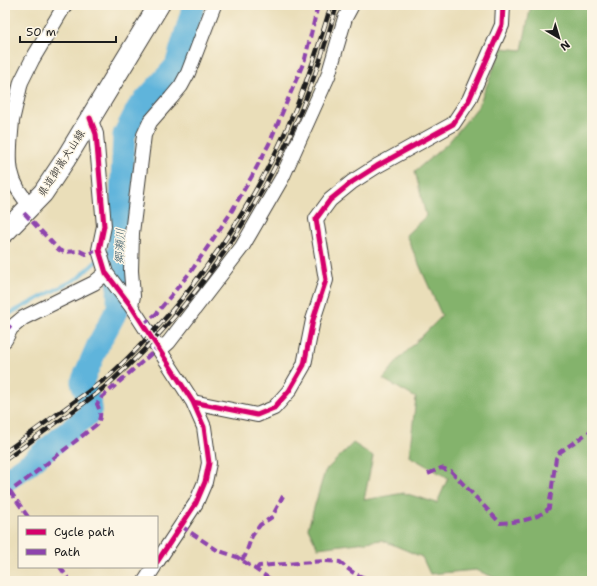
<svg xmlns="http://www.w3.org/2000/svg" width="597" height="586" font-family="'Shantell Sans','Klee One',sans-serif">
  <rect width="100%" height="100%" fill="#fcf5e5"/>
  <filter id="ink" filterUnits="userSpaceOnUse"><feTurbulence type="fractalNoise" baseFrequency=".025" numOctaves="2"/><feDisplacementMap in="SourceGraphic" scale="8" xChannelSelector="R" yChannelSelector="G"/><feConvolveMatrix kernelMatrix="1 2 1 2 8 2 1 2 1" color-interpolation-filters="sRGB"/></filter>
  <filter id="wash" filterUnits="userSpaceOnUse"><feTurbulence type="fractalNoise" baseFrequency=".012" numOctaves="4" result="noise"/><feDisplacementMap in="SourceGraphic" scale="16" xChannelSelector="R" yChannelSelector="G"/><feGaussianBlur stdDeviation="0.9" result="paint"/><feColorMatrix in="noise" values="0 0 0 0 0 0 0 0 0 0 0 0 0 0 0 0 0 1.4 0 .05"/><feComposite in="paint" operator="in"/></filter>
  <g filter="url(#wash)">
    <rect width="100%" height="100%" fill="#eadeb9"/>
    <path fill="#84b36c" stroke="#506844" d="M531 5H592V581H503L476 570 430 574 422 557 382 540 318 548 308 528 325 471 353 443 373 456 364 500 404 493 437 503 448 478 409 456 416 398 383 379 400 358 442 316 406 235 426 216 415 171 448 143 478 107 502 48 522 50Z"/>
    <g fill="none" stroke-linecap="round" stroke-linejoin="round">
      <path stroke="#5fb4db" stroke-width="4" d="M5 316 78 278 111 248 119 246"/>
      <path stroke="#5fb4db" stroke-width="23" d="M5 481 29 464 89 414 91 407 82 382 98 345 118 308 119 246 124 135 138 108 176 66 194 5"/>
    </g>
  </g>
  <g filter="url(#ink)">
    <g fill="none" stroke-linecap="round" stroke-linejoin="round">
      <g stroke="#3b3934" stroke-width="16">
        <path id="minor" d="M5 115 12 121C9 157 4 179 31 206
          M90 118 96 134 104 226 99 250 106 273 131 306 193 402 204 427 209 463 205 482 196 503 157 562
          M12 121 21 82 32 60 65 5
          M131 306 133 296 131 271 132 233 144 135 150 122 171 98 181 86 188 73 214 5
          M5 340 11 328 23 318 94 283 106 273
          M160 350 169 342 242 247 282 178 328 76 345 18 352 5
          M193 402 257 415 274 408 289 391 304 365 313 320 326 280 316 219 330 200 352 182 377 166 453 124 469 100 502 25 503 5
          M145 581 154 567"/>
      </g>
      <g stroke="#3b3934" stroke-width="22">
        <path id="secondary" d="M5 232 43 193 65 160 159 5"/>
      </g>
      <use href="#minor" stroke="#fff" stroke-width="14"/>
      <use href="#secondary" stroke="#fff" stroke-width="20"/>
      <g stroke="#1c1c1c" stroke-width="4.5">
        <path id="rail" d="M5 452C27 436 49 420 71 404 84 394 98 385 110 375 191 300 255 207 297 105 310 73 321 39 331 5
          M5 460C26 445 47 429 69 414 84 403 100 392 114 379 196 304 260 210 302 108 316 74 327 40 337 5"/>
      </g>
      <use href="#rail" stroke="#fcf5e5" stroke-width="3" stroke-dasharray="9" stroke-linecap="butt"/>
      <path stroke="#8e44ad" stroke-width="4" stroke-dasharray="8 4" stroke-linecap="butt" d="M24 213 59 250 64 252 80 251 86 254 99 250
        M5 323 11 328
        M143 325 156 314 192 270 230 214 252 176 269 144 305 59 318 5
        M428 474 441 468 451 471 500 523C517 522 537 520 549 508L556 458 560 452 592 430
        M10 491 28 517
        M5 495 27 479 96 425C102 417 101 413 97 404L101 398 151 354 158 347
        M181 526 217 550 237 557 273 581
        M241 560 245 556 252 536 260 525 272 517 283 496
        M60 567 70 581
        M256 570 259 566 325 561 340 562C351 572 357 576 372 580"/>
      <g stroke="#fcf5e5" stroke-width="8">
        <path id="cycleway" d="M90 118 96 134 104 226 99 250 106 273 131 306 193 402 204 427 209 463 205 482 196 503 157 562
          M193 402 257 415 274 408 289 391 304 365 313 320 326 280 316 219 330 200 352 182 377 166 453 124 469 100 502 25 503 5"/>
      </g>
      <use href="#cycleway" stroke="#d6006c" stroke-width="5"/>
    </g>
  </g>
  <g text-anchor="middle" stroke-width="3" stroke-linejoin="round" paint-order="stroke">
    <g font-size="11" fill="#1c1c1c" stroke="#fcf5e5">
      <text transform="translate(61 163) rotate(-57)" y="4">県道御嵩犬山線</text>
    </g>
    <g font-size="12" font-style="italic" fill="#375968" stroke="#fcf5e5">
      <text transform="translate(120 246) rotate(-88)" y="4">郷瀬川</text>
    </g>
  </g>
  <rect width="597" height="586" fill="none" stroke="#fcf5e5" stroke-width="20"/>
  <rect x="18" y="516" width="140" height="52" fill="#fcf5e5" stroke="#a29e95"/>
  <rect x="26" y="529" width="20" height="6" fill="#d6006c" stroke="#a29e95"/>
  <text x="54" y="536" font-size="12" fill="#1c1c1c">Cycle path</text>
  <rect x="26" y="549" width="20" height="6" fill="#8e44ad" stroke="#a29e95"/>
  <text x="54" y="556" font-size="12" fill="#1c1c1c">Path</text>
  <g transform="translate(559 38) rotate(142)" stroke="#fcf5e5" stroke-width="3" paint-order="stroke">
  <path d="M0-3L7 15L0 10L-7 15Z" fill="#1c1c1c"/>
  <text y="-6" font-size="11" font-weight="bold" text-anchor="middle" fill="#1c1c1c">N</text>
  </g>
  <path d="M20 36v6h96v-6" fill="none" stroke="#1c1c1c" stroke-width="2"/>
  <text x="26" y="36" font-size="12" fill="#1c1c1c" stroke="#fcf5e5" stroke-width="3" paint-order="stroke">50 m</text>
</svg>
